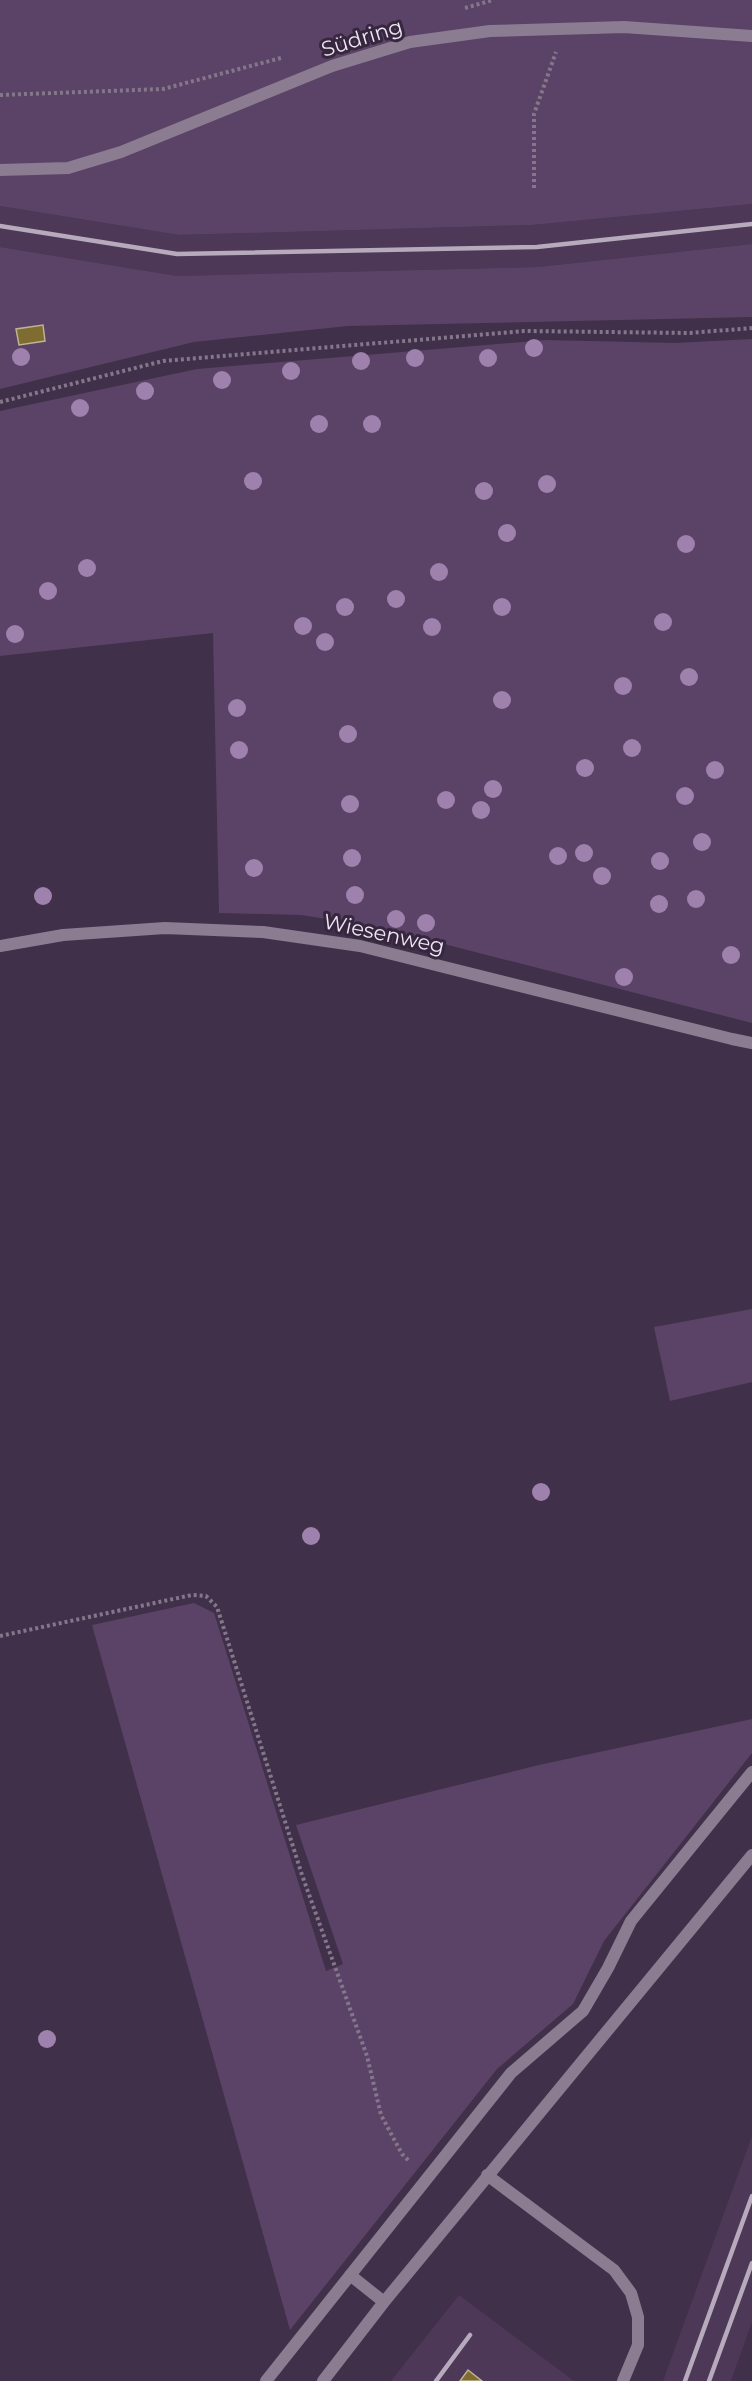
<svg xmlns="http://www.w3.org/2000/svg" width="752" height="2381" font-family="Montserrat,sans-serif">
  <rect width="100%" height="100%" fill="#413049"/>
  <path fill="#4d3857" d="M752 204V244L538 267 177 276 0 247V206L179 235 532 225Z
    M752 2136V2322L731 2381H663Z
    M459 2295 574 2381H391Z"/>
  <path fill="#5b4367" d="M0 0H752V204L532 225 179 235 0 206Z
    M752 244V317L348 326 194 342 0 389V247L177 276 538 267Z
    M752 339V1023L378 927 301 915 219 913 213 633 0 656V411L197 369 546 340 675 343Z
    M752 1309V1382L670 1401 654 1327Z
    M194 1603 214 1613 326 1971 343 1964 296 1825 539 1765 752 1719V1753L604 1941 573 2004 497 2069 290 2330 92 1625Z"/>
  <path fill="#7f6c31" stroke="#beb392" stroke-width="1.5" d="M43 325 45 341 19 345 16 329Z
    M468 2370 482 2381H460Z"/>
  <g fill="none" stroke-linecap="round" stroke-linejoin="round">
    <path stroke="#84768b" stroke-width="4" stroke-dasharray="3 3" stroke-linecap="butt" d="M465 8 493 0
      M0 95 163 89 281 58
      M534 188V114L556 52
      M0 402 163 361 524 331 690 333 752 328
      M0 1636 192 1595 206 1596 217 1607 302 1875 367 2056 381 2115 402 2154 410 2162"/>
    <path stroke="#8b7c92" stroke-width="12" d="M487 2175 614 2270 631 2293 638 2317V2345L623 2381
      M384 2302 752 1855
      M266 2381 511 2073 583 2011 608 1968 631 1921 752 1772
      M323 2381 384 2302 350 2275"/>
    <path stroke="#8b7c92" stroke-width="12" d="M0 170 68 168 121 152 332 66 410 42 490 31 624 27 752 36
      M0 946 63 935 165 928 263 932 360 946 732 1039 752 1043"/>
    <path stroke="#b7aabd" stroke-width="4.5" d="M0 226 177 254 537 247 752 224
      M436 2381 470 2335
      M685 2381 752 2196
      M709 2381 752 2263"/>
  </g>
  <g fill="#9e81ad">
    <circle cx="534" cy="348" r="9"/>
    <circle cx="21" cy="357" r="9"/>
    <circle cx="415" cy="358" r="9"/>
    <circle cx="488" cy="358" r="9"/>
    <circle cx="361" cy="361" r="9"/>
    <circle cx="291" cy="371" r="9"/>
    <circle cx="222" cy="380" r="9"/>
    <circle cx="145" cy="391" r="9"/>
    <circle cx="80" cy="408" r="9"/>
    <circle cx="319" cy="424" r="9"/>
    <circle cx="372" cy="424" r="9"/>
    <circle cx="253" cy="481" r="9"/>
    <circle cx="547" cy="484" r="9"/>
    <circle cx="484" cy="491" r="9"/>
    <circle cx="507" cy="533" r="9"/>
    <circle cx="686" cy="544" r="9"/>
    <circle cx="87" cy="568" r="9"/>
    <circle cx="439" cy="572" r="9"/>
    <circle cx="48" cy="591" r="9"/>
    <circle cx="396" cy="599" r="9"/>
    <circle cx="345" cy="607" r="9"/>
    <circle cx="502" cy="607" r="9"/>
    <circle cx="663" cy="622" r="9"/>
    <circle cx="303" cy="626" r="9"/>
    <circle cx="432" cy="627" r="9"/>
    <circle cx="15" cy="634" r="9"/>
    <circle cx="325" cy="642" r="9"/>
    <circle cx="689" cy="677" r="9"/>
    <circle cx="623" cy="686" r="9"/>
    <circle cx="502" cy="700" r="9"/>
    <circle cx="237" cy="708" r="9"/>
    <circle cx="348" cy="734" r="9"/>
    <circle cx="632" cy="748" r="9"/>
    <circle cx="239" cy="750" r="9"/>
    <circle cx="585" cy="768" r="9"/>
    <circle cx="715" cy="770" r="9"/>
    <circle cx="493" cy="789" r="9"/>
    <circle cx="685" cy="796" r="9"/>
    <circle cx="446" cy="800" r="9"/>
    <circle cx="350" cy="804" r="9"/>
    <circle cx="481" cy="810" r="9"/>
    <circle cx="702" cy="842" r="9"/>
    <circle cx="584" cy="853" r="9"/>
    <circle cx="558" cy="856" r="9"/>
    <circle cx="352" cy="858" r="9"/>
    <circle cx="660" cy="861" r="9"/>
    <circle cx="254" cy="868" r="9"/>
    <circle cx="602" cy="876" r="9"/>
    <circle cx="355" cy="895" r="9"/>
    <circle cx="43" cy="896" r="9"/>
    <circle cx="696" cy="899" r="9"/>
    <circle cx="659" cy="904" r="9"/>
    <circle cx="396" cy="919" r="9"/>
    <circle cx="426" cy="923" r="9"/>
    <circle cx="731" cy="955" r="9"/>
    <circle cx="624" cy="977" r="9"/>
    <circle cx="541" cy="1492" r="9"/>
    <circle cx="311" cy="1536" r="9"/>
    <circle cx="47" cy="2039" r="9"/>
  </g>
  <g text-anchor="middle" stroke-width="6" stroke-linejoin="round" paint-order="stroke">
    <g font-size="21" fill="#efe5f4" stroke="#36263e">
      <text transform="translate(362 38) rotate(-17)" y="7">Südring</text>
      <text transform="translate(384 934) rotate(12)" y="7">Wiesenweg</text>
    </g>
  </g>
</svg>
